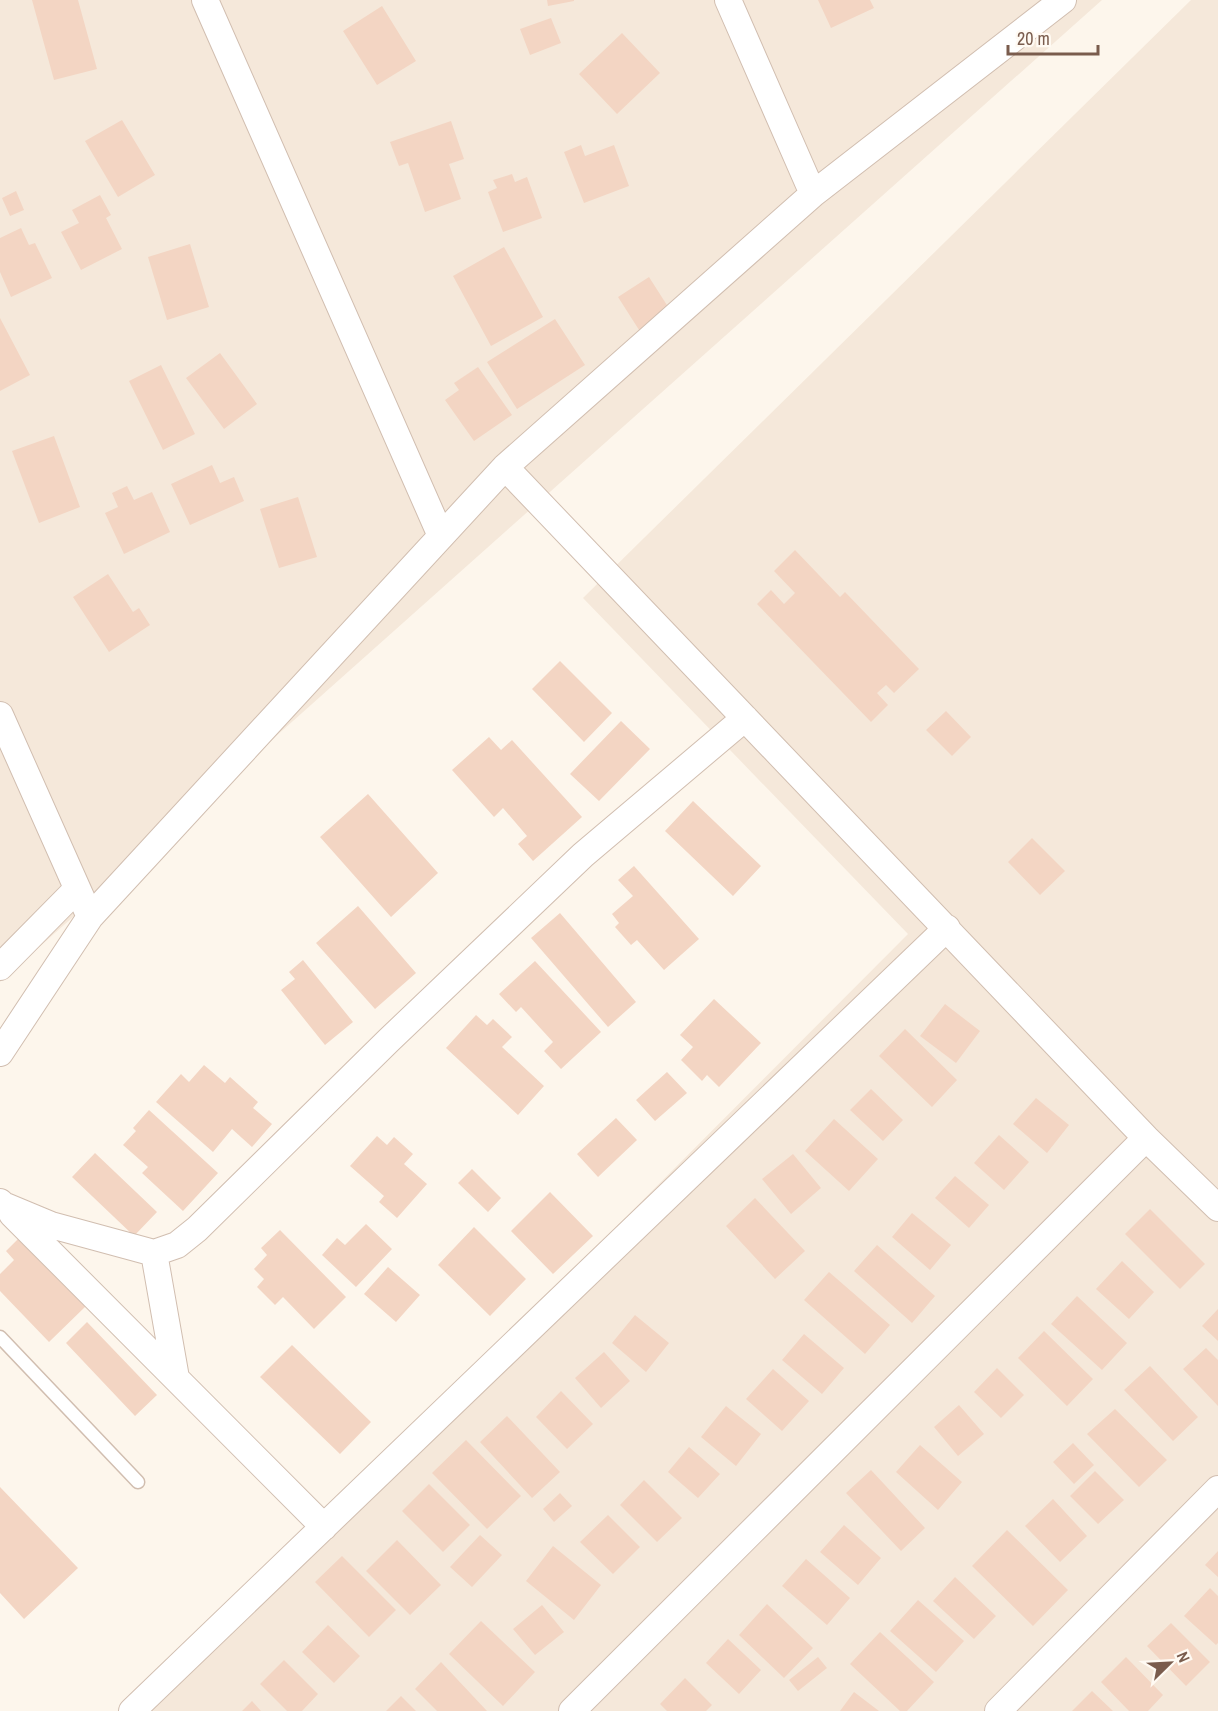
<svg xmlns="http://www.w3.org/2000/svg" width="1218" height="1711" font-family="'Archivo Narrow',sans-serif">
  <rect width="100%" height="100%" fill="#fdf6ec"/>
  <path fill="#f5e8da" d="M0 0H1102L0 982Z
    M1191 0H1218V1711H134L908 934 583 598Z"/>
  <path fill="#f3d5c3" d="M32 0H78L97 69 54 80Z
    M547 0H574V1L548 6Z
    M818 0H870L874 8 831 28Z
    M382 6 416 61 377 85 343 31Z
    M551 18 561 43 530 55 520 29Z
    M622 33 660 73 617 114 579 74Z
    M122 120 155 175 118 197 85 141Z
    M451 121 464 159 449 164 461 199 425 212 408 163 399 166 390 142Z
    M581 145 585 156 614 145 629 186 584 203 564 152Z
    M512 174 515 182 527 177 542 218 503 232 488 192 497 188 493 180Z
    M16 191 24 210 10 216 2 198Z
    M100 195 111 215 106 218 122 249 81 270 61 232 79 223 72 210Z
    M21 228 29 245 35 243 52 278 11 297 0 272V238Z
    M190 244 209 307 167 320 148 257Z
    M504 247 543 317 491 346 453 276Z
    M649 277 672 313 641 333 618 297Z
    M0 318 30 375 0 391Z
    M555 319 585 365 517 409 487 362Z
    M220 353 257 404 224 429 186 378Z
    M161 365 195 434 163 450 129 381Z
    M478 367 512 415 474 441 445 400 459 390 454 383Z
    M54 436 80 507 39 523 12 451Z
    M212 465 220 483 234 477 244 501 190 525 171 484Z
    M127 486 134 500 152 492 170 532 124 554 105 513 118 507 112 493Z
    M298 497 317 557 279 568 260 509Z
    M795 550 840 597 845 592 919 669 894 693 886 685 877 693 888 705 871 722 757 604 771 590 784 604 795 593 774 571Z
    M108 574 133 612 139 608 150 625 109 652 73 597Z
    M560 661 612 713 584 742 532 689Z
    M946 711 971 737 952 756 926 730Z
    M621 721 650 749 599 801 570 774Z
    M489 737 501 750 512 740 582 817 533 861 518 844 527 836 503 808 494 817 452 770Z
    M368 794 438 873 391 917 320 837Z
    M693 801 761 866 733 896 665 831Z
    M1032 838 1065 871 1040 895 1008 862Z
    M634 866 699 939 664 970 637 940 631 945 615 927 619 923 612 914 633 896 618 880Z
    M358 906 416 973 375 1009 316 943Z
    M560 913 636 1002 608 1027 531 938Z
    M303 960 353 1022 325 1045 281 990 295 979 289 972Z
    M535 961 601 1032 561 1069 544 1051 553 1042 521 1007 516 1012 499 994Z
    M714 999 761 1043 719 1087 707 1075 702 1081 681 1060 693 1047 680 1035Z
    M945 1004 980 1031 956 1063 920 1036Z
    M476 1015 487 1025 493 1019 512 1037 502 1047 544 1086 518 1115 446 1048Z
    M905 1029 957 1080 932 1107 879 1056Z
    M204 1065 225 1083 230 1077 258 1102 253 1108 272 1124 252 1147 232 1129 213 1152 156 1102 181 1074 189 1082Z
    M667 1072 687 1093 655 1121 636 1100Z
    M871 1089 903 1120 883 1141 850 1110Z
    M1036 1098 1069 1125 1047 1153 1013 1124Z
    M149 1110 218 1173 183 1211 142 1173 148 1167 123 1145 136 1131 133 1128Z
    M616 1118 637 1140 598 1177 577 1154Z
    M834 1119 878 1159 849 1191 805 1151Z
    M999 1135 1029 1162 1004 1190 974 1163Z
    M377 1136 387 1145 394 1137 413 1154 404 1164 427 1184 397 1218 379 1202 384 1196 350 1166Z
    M95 1153 157 1212 134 1236 72 1177Z
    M793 1154 821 1188 791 1214 762 1179Z
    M472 1169 501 1198 488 1212 458 1183Z
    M955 1176 989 1205 969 1228 935 1198Z
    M550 1192 593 1236 553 1274 511 1231Z
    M755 1198 805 1251 775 1279 726 1226Z
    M1150 1209 1205 1264 1180 1289 1125 1234Z
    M912 1213 951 1245 930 1270 892 1237Z
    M366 1224 392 1249 356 1287 322 1255 337 1238 345 1245Z
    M474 1227 526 1279 490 1316 438 1265Z
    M280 1230 346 1297 314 1329 283 1297 275 1305 257 1287 264 1279 254 1269 267 1255 261 1248Z
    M19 1238 86 1306 49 1342 0 1291V1274L14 1260 6 1251Z
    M877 1245 935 1296 912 1323 854 1271Z
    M1122 1261 1154 1292 1129 1319 1096 1289Z
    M388 1267 420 1295 396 1322 364 1294Z
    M829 1272 890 1325 865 1354 804 1300Z
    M1077 1296 1127 1343 1102 1370 1051 1324Z
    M1218 1309V1341L1202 1326Z
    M635 1315 669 1343 646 1372 612 1343Z
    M87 1322 157 1395 135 1416 66 1343Z
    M1044 1331 1093 1379 1067 1406 1018 1358Z
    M804 1334 844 1368 822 1394 782 1360Z
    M292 1345 371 1422 340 1454 260 1377Z
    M1206 1348 1218 1360V1406L1183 1369Z
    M604 1352 630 1381 601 1408 575 1378Z
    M1150 1366 1198 1417 1173 1441 1124 1390Z
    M997 1368 1024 1395 1001 1418 974 1392Z
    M773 1369 809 1401 782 1431 746 1399Z
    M561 1391 593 1424 567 1449 536 1417Z
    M959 1405 984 1434 958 1456 934 1427Z
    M726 1406 761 1434 736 1466 701 1437Z
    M1115 1409 1167 1460 1139 1487 1087 1434Z
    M507 1416 560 1472 532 1498 480 1442Z
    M466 1440 521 1496 487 1529 432 1473Z
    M1073 1443 1094 1465 1074 1484 1053 1462Z
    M920 1445 962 1482 938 1510 896 1472Z
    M689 1447 720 1474 698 1498 668 1472Z
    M871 1470 925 1528 901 1551 846 1493Z
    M1095 1471 1124 1500 1098 1524 1070 1496Z
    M644 1480 682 1518 657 1542 620 1505Z
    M429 1484 470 1525 443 1552 402 1511Z
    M0 1487 78 1568 24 1619 0 1593Z
    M560 1493 572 1506 554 1522 543 1509Z
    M1053 1499 1087 1536 1060 1562 1025 1526Z
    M608 1515 640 1547 613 1574 580 1542Z
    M844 1525 881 1558 858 1585 820 1552Z
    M1007 1530 1068 1590 1033 1626 972 1566Z
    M480 1535 502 1555 472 1587 450 1567Z
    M397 1540 441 1585 410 1615 366 1571Z
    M553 1546 601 1585 574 1620 526 1581Z
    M1218 1551V1577L1205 1565Z
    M342 1556 396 1610 369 1637 315 1582Z
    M806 1559 850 1598 827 1625 782 1586Z
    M955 1577 996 1616 974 1639 933 1601Z
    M1210 1588 1218 1596V1643L1216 1645 1184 1616Z
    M918 1600 964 1641 936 1672 890 1631Z
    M767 1604 813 1648 784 1678 739 1635Z
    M542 1605 564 1632 535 1655 513 1629Z
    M481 1621 535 1672 503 1706 449 1654Z
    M1171 1623 1210 1662 1186 1686 1147 1646Z
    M328 1625 360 1656 334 1683 302 1652Z
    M880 1632 934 1682 907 1711H900L850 1664Z
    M728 1639 761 1670 739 1694 706 1663Z
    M818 1657 827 1668 798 1691 789 1680Z
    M1126 1657 1163 1695 1148 1711H1129L1101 1682Z
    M284 1660 318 1694 302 1711H287L260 1684Z
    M441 1662 487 1711H437L415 1689Z
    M685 1678 712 1705 706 1711H667L660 1704Z
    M1092 1691 1113 1711H1072Z
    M854 1692 879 1711H840Z
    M401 1696 416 1711H386Z
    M252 1701 261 1711H242Z"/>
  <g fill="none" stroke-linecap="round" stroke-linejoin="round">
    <g stroke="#d1beb0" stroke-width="15">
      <path id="lane" d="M0 1337 138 1482"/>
    </g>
    <g stroke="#d1beb0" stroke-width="28">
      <path id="street" d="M205 0 441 536
        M728 0 813 194
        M505 467 1146 1138 1218 1208
        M0 715 90 917
        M0 967 77 889
        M0 1053 90 917 505 467 813 194 1063 0
        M0 1202 3 1205 51 1225 154 1253 177 1245 197 1229 388 1041 583 855 745 718
        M12 1214 324 1527
        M154 1253 176 1378
        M132 1711 947 928
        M572 1711 1146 1138
        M998 1711 1218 1489"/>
    </g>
    <use href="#lane" stroke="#fff" stroke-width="12"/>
    <use href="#street" stroke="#fff" stroke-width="26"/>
  </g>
  <g transform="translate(1170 1663) rotate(66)" stroke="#fffaf3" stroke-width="4.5" paint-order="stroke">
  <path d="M0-4.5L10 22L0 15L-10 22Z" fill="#7a5c4d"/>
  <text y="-9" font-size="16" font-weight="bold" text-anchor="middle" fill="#7a5c4d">N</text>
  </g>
  <path d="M1008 45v9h90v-9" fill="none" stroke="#7a5c4d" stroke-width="3"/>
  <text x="1017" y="45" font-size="18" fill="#7a5c4d" stroke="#fffaf3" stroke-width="4.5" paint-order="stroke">20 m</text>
</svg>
